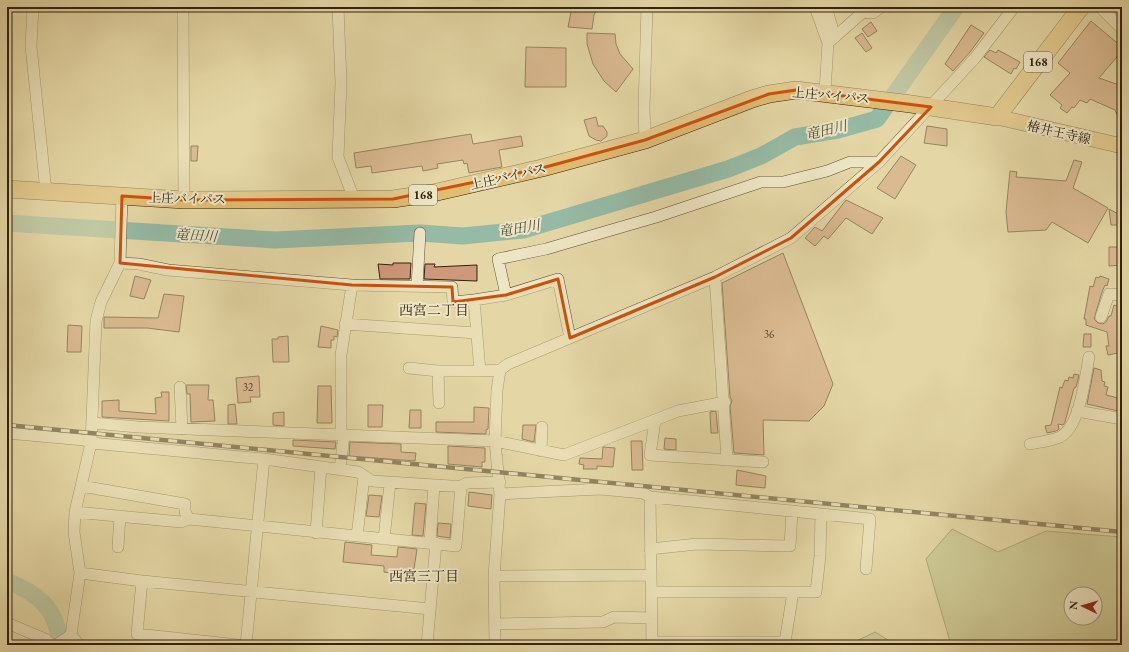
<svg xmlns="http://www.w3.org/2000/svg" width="1129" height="652" font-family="'EB Garamond','Noto Serif JP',serif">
  <rect width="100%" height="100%" fill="#e4d7a5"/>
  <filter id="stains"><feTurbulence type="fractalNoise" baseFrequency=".005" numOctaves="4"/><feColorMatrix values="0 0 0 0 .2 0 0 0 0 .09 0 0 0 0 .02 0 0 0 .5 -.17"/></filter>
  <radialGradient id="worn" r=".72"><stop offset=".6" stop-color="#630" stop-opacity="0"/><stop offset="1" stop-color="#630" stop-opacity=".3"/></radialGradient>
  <path fill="#b6be85" stroke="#73704b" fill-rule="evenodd" d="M952 529 998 552 1046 531 1122 537V645H951L926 559ZM1071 594H1095V618H1071Z
    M875 632 896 645H848Z"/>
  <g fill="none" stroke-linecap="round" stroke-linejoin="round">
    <path stroke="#95baa5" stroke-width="17" d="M7 223 275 240 420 233 463 236 523 230 728 169 761 156 795 137 838 130 877 119 956 7
      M7 581C39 594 57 608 60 645"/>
  </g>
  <path fill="#cf9879" stroke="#302311" d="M572 7H598L594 15 592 29 568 27Z
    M1091 21 1122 47V51L1099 78 1122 86V126L1115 110 1090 99 1087 103 1080 100 1074 108 1072 107 1067 113 1060 108 1062 105 1050 95 1070 73 1058 63Z
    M871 22 877 31 868 37 862 29Z
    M971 25 984 33 970 52 953 71 945 64Z
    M587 33 615 34 616 44 620 54 633 69 616 92 604 81 593 64 587 44Z
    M862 33 872 48 866 52 855 38Z
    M526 47 566 48V87H525Z
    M990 50 996 53 998 50 1020 62 1016 69 1014 68 1011 74 984 57Z
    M596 117 598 126H603L607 132V136L601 141 596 140 589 136 584 120Z
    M927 126 947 129V146L924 143Z
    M471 134 473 144 521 136 523 146 499 150 502 167 469 173 467 163 464 164 463 160 437 164 438 168 423 171 422 166 372 173 371 166 356 168 354 153Z
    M191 146H198L197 161H191Z
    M901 156 916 165 895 199 877 188Z
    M1074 160 1082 162 1073 188 1108 208 1088 243 1052 222 1046 230 1008 232 1006 212 1010 171 1017 172 1016 177 1066 181Z
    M846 200 883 218 872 234 846 218 828 239 824 236 815 246 805 238 815 227 822 231Z
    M1109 209 1122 216V220L1119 221 1120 225H1111Z
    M1109 247H1120L1122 265 1109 266Z
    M783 253 833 384 824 406 809 421 763 420 764 455 734 453 730 406 732 401 730 397 722 283Z
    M393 263H411L410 279H380L378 264 393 265Z
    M425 264H435L434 267 477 265V281L424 279Z
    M135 276 151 280 144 299 130 296Z
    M1100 276 1109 279 1107 286 1105 285 1102 292 1094 319 1098 323 1103 324 1106 322 1109 316H1111L1114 305 1122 308 1119 316 1122 317V332L1118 330 1122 351 1118 353 1108 355 1106 346H1109L1107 332 1086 325V319H1084L1090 286 1093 287 1096 277 1099 278Z
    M164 294 184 296 179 332 147 328H104V317L158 318Z
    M68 325 82 326 81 352H67Z
    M321 326 338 330 337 337 334 336V340H331V348L318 347Z
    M1084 334H1091V347H1083Z
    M288 336 289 362H273L272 339H278V337Z
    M1094 368 1101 370 1102 381 1105 382 1104 386 1108 387 1106 395 1122 399V409L1119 408 1118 411 1087 404Z
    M1074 374 1079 375 1076 387 1074 388 1065 422 1063 425 1058 424 1059 429 1056 431 1047 433 1045 426 1051 425 1060 387 1062 388 1065 380 1068 381 1069 377 1073 378Z
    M259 376 260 397H250L251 402 238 403 236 378Z
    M186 385H209L208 400H213L215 421 191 422 190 394H187Z
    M318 386H331L332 423H317Z
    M161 392H169V421L102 417V401L119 400V411L156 414 155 398 162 397Z
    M235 404 237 424H228V405Z
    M368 405H383L382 427H368Z
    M474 407 489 408 488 429 486 430V434L436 432V422H474Z
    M410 410H421V428H409Z
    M716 411 718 433H711L710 412Z
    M284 412V426L273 425V413Z
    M523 425H536L534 442 522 439Z
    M665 438 676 439V450L664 449Z
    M293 440 336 442 335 449 293 446Z
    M631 441H642L643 470H632Z
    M350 442 401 444V452L416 453 415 461 349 456Z
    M448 446 485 448V462H482V467L448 464Z
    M603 447 615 448 613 467 597 466V469H583L584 465 579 464 580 458 602 459Z
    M737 470 766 476 765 488 736 485Z
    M469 492 492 495 491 509 468 506Z
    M369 495 382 496 379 517 366 516Z
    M415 503 426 504 423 536 412 535Z
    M438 523 451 524 450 538 437 536Z
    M345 542 372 545 371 555 397 557 398 547 417 549 413 576 384 572V566L343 562Z"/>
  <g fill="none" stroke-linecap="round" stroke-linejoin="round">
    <g stroke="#5d5036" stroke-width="12">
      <path id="minor" d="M33 7 31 46 46 192
        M183 7 184 200
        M338 7 341 83 338 157 354 199
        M815 7 828 43 825 92
        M826 7 835 37
        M1100 7 1122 29
        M828 43 863 12 873 13 881 7
        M645 140 644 108 647 7
        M120 263 139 264 168 270 352 285 452 287 453 302 474 300 480 371 500 370
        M715 277 727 460
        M417 286 420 233
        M506 295 498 259 546 249 656 217 761 182H783L827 171 850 162H879
        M474 300 506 295 558 279 570 338
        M1101 317 1109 294 1122 295
        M345 324 476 333
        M409 368 438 371H480
        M438 371 439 403
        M180 387 182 429
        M1077 411 1122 419
        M655 421 650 455 763 462
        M93 423 138 427 495 441 564 455 678 411 725 402
        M7 433 84 440 91 443 264 459 358 472 372 481 451 486H461L467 483 500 482
        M341 434V355L352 285
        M1030 444C1039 442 1051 441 1060 437 1080 427 1085 378 1089 357
        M541 451 542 427
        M340 470 344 434
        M81 486 185 504V512L189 519
        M500 494 600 489 643 493 650 497 821 514 820 556 816 592H651
        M650 497 652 645
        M75 512 181 522 189 519 456 546 461 486
        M821 514 870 519 866 569
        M316 533 321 467
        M357 536 364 477
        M384 539 390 483
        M430 543 434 485
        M118 547 120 516
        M650 549 697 544 790 546 792 511
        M80 573 142 581 430 609
        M494 576 650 575
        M142 581 137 634 238 645
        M7 623 45 639 52 645
        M495 624 603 622 614 617 652 618
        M71 635 79 645
        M652 642H785L793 592
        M56 645 71 635 80 573 74 532 75 512 91 443 96 321 101 302 120 263 122 196
        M246 645 264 459
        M427 645 436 543
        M495 645 494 576 500 494 495 441 497 390 500 370 508 364 715 277 791 238 879 162 975 58 1014 7"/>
    </g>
    <g stroke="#302311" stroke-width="16">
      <path id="major" d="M997 117 1122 146"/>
    </g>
    <g stroke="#302311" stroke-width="18">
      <path id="highway" d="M7 189 184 200 393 199 433 193 542 168 645 140 752 99 769 94 796 90 911 104 997 117 1081 7"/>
    </g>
    <use href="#minor" stroke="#ede5c4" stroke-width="11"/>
    <use href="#major" stroke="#e2bc72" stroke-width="15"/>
    <use href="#highway" stroke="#e2bc72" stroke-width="17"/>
    <g stroke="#302311" stroke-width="4.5">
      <path id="rail" d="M7 425 1122 532"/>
    </g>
    <use href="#rail" stroke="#ede5c4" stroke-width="3" stroke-dasharray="9" stroke-linecap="butt"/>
  </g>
  <path d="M0 0H1129V652H0ZM796 90 931 107 879 162 791 238 715 277 570 338 558 279 506 295 453 302 452 287 352 285 120 263 122 196 184 200 393 199 542 168 645 140 769 94Z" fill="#e4d7a5" fill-opacity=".55" fill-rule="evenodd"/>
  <path fill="none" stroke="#cc510d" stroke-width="3" stroke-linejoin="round" d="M796 90 931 107 879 162 791 238 715 277 570 338 558 279 506 295 453 302 452 287 352 285 120 263 122 196 184 200 393 199 542 168 645 140 769 94Z"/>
  <g text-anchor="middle" stroke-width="4" stroke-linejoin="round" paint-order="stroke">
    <g font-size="11" fill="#58402b">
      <text x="769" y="338">36</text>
      <text x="248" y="391">32</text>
    </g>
    <g fill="#ede5c4" stroke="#695d47" stroke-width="1">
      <rect x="1024" y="52" width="28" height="20" rx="3"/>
      <rect x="409" y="185" width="28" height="20" rx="3"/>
    </g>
    <g font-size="12" font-weight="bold" fill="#302311">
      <text x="1038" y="66">168</text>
      <text x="423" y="199">168</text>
    </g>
    <g font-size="13" fill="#302311" stroke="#ede5c4">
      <text transform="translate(831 95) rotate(5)" y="5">上庄バイパス</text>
      <text transform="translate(1059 132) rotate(13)" y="5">椿井王寺線</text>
      <text transform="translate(508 176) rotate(-13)" y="5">上庄バイパス</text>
      <text transform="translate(187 198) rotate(1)" y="5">上庄バイパス</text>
    </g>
    <g font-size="14" font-style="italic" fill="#4e503d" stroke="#ede5c4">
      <text transform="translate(826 130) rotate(-13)" y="5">竜田川</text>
      <text transform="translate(519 228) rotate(-10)" y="5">竜田川</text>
      <text transform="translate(196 235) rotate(4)" y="5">竜田川</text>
    </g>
    <g font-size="14" fill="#302311" stroke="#ede5c4">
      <text x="434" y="315">西宮二丁目</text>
      <text x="424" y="581">西宮三丁目</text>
    </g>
  </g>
  <rect width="1129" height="652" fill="none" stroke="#e4d7a5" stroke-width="24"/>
  <rect x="8" y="8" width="1113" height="636" fill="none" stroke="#302311" stroke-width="2"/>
  <rect x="12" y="12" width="1105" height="628" fill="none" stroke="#302311"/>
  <g transform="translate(1083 606) rotate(275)"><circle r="19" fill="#ede5c4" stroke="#a1977c"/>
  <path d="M0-3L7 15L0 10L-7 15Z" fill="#8f2418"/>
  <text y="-6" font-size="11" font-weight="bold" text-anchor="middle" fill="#302311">N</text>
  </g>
  <rect width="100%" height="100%" filter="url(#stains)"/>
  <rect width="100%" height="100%" fill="url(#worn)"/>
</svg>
